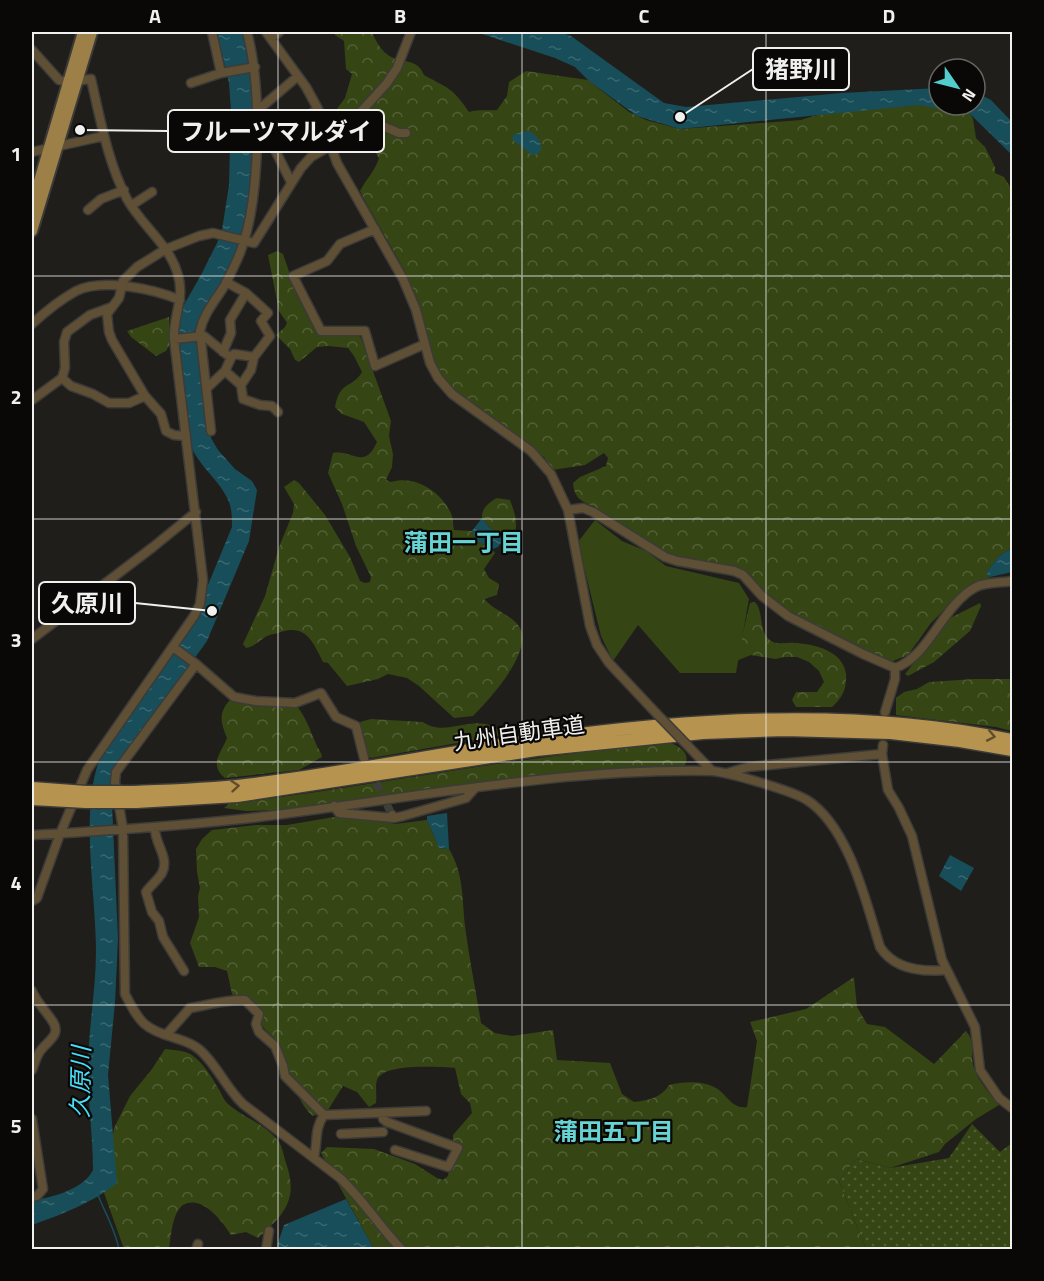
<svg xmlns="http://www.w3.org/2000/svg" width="1044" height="1281" font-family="'Titillium Web','Noto Sans JP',sans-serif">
  <defs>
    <pattern id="grass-dots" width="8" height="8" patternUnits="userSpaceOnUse" patternTransform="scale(1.5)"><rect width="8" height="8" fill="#354513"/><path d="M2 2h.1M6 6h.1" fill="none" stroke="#536036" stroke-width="1.8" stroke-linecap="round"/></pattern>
    <pattern id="forest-crowns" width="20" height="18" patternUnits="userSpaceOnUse" patternTransform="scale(1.5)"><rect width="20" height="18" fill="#354513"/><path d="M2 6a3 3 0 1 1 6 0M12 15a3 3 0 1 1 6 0" fill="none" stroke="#536036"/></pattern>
    <pattern id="water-ripples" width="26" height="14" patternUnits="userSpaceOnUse" patternTransform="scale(1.5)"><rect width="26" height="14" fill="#174e59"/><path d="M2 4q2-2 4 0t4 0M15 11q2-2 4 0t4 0" fill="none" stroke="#396871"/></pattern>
  </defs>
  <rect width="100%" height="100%" fill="#1f1e1b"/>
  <path fill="url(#grass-dots)" d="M972 1124 1000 1152 1012 1143V1249H866L839 1181 856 1159 890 1168 949 1158Z"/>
  <path fill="url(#forest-crowns)" d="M335 32H372C375 40 381 50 388 55 401 64 417 57 424 75 449 89 452 87 469 112 479 109 487 111 497 110L507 96 509 82 526 71 588 80 629 112 646 120 680 129 801 120C830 109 889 104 920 105 937 106 953 110 970 114L973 119 976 138 985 147 995 167V173L1004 177 1012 190V548L999 556 986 573 990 577 964 590 931 623 908 655 893 661H885C843 639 781 616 751 579L673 559 593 506C580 501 574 497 573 483L580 477 606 466 608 458 604 453 585 465 552 470 544 457 451 389C426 359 425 321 411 286 397 253 376 223 360 191 366 179 375 171 379 158L366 139 374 128 331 134 328 121 345 98 352 74 346 69 344 41 335 35Z
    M277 251 283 254 294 286 322 334H357L361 338 391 421 389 436 393 454 392 467 386 480 391 482C415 474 444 493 452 516 453 520 453 526 454 530L472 531C481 549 489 543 495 553L484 569 489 578 499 584 497 595 484 599C494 610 510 615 518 625 537 648 489 700 473 716L454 718 419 686 407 678 388 674 378 679 347 686 328 663 323 662C313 642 306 624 281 632 276 634 271 634 267 636 258 641 256 646 246 648L243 644 265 596 279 547 293 513 294 504 284 487 294 480 299 483 325 515 350 557 360 581 365 583 370 582 371 577 356 546 342 504 328 473 333 453C353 449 364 471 377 442L364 422 342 414 335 407C340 380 352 389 362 372L354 356 348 348 328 346 317 347 299 362 295 360 290 349 276 335 285 327 287 323 279 311 268 255Z
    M169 317 170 344 166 351 156 356 131 337 127 331Z
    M497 498 510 500C517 518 519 529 510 548L504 546 503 537 489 527 482 518C481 509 489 502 497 498Z
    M755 602C765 613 757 634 773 642 780 645 788 642 795 643 815 644 843 651 846 674 847 689 842 698 832 707H796L792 700 796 692H817L824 682 819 671 809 662 797 657H785L775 659 751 655 736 661 750 603Z
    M980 603 981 606 970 631 934 662 908 676 905 674 950 618Z
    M974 679H1012V731L996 727 896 715V698L904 692 917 689 929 682Z
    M233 700 296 705C306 717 310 730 316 744 318 749 321 751 322 757L299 770 225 778C208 764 222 752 227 738 221 723 218 714 229 701Z
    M371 719 423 722C449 740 478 707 504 735L371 758 368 756 360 722Z
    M671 743C683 748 691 755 684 767L599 770 280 810 246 811 224 808 229 804C377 786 523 755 671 743Z
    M352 814 395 824 427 820 439 848 449 849C464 874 462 899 465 926 469 958 476 991 481 1023L495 1033 512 1036 553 1030 557 1060 610 1063 622 1094 634 1102C649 1100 661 1098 669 1085 684 1082 701 1080 716 1088 728 1095 731 1109 747 1107L757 1041 750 1022 806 1009 854 977 857 1007 867 1024 885 1027 934 1064 966 1031C977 1044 969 1054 974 1068 979 1082 990 1094 999 1105L976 1119 945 1144 939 1152 890 1168 856 1159 839 1181 866 1249H374L321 1153 327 1147 374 1149 415 1164 437 1178 443 1180 448 1176 449 1169 462 1147 453 1141V1135L472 1113 470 1103 461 1094 455 1068C440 1067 383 1063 377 1080 375 1086 377 1096 376 1103L369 1107 357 1092 343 1086 328 1110 313 1116C296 1103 289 1066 279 1045 276 1038 269 1034 264 1028 252 1011 251 1006 232 994L227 971 215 967H199L190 943 199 917 198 896 200 888 197 872 196 849 202 839 212 830 256 825H287Z
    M165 1049C172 1050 181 1050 188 1053 200 1058 212 1077 218 1088 221 1092 223 1099 227 1103 241 1116 260 1122 273 1135 283 1144 282 1151 286 1163 299 1199 284 1215 258 1238L246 1232 231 1235C223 1222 202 1194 183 1205 172 1213 171 1237 169 1249H124L104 1193 114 1128 130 1096 152 1069Z"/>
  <path fill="#354513" d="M595 520 622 541 646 551 666 566 739 583 749 599 736 673H680L638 625 613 661 601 636 578 542Z"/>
  <path fill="url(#water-ripples)" d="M217 32H243L251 61 253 92 251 185 244 232 234 261 221 287 208 305 199 345 211 438 218 450 235 469 252 481 257 490 249 541 207 641 113 771 111 781 118 939 115 1003 108 1075 117 1183C96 1201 58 1216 32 1225V1201C52 1197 83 1190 93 1170 93 1137 88 1103 88 1070 88 1030 96 991 96 951 96 892 79 810 101 755L191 626 232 527C232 518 232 510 229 502 220 479 197 466 189 441L177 349V317L201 275 217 243 222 230 229 185 231 110 229 83Z
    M476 32H560L571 36 664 103 686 107 842 93 939 88V105H975V92L991 100 1012 122V155L970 114 919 105 680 129 637 116 589 81 575 67 555 58Z
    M528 131C536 134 542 141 541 150L537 154 532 155 512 139 514 134Z
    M482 518 489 527 503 537V540L498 547 493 549 477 541 472 531Z
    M1012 548V572L990 577 986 573 999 556Z
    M447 813 449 849 439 848 427 820V816Z
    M950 855 974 868 961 891 939 876Z
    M346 1199 374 1249H276L284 1225Z"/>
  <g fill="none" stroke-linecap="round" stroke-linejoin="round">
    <path stroke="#174e59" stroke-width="1.5" d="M98 1195C105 1213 116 1231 119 1250"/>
    <path stroke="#3e3e3b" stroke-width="8" stroke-dasharray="8 4" stroke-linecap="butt" d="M371 772 392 815"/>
    <g stroke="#3c3b39" stroke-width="11">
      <path id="minor" d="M266 32 306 87 318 109 337 163 403 279 416 310 430 363 438 378 452 394 531 451 551 474 568 510 590 626 597 645 609 663 656 713
        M271 38 279 32
        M32 50 59 80 68 82 91 79C100 118 108 163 127 199 142 226 170 245 178 275 185 299 173 315 174 339L203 580 200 604 194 616 87 770 60 834 37 898 32 901
        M221 73 255 67
        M191 83 221 73 212 32
        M257 111 298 76
        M346 128 378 124 399 133H406
        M32 152 104 136
        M291 182 271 142 318 109
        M132 205 152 192
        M88 210 101 199 124 190
        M375 229 340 244 327 261 293 276 321 331H365L375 366 425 344
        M32 324C45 312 60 300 76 291 103 278 154 289 180 300
        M174 339 204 336 231 358 234 354 254 357 270 336 261 321 268 313 246 293 226 282
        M223 352 231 333 230 320 246 293
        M225 371 241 385 251 370 254 357
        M62 378 71 386 93 394 109 403H129L145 396
        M241 385 243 399 260 405 272 406 278 412
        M207 388 225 371 231 358
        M32 400 62 378 65 368 64 342 67 332 90 315 112 307
        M211 431 200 331C204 312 217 299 226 283 231 273 236 263 240 253 261 199 262 88 247 32
        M186 436 174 435 166 431 161 414 145 396 112 340 109 332 107 314 119 298 123 281 137 267 166 249 199 236 213 233 254 243 301 168 311 157 330 146 387 83 397 68 411 32
        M568 510 583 508 593 512 665 557 677 561 734 571 743 575 762 596 788 616 863 654 895 668C930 656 942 605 976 587 986 582 1001 583 1012 581
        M32 639 153 547 196 512
        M173 647 196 664 234 697 256 701 295 703 321 693 336 717 356 726 364 758
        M196 664 116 772 115 782 123 829 125 994C140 1023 144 1029 175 1038 184 1041 192 1043 200 1050 217 1065 226 1088 243 1104L340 1178C363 1200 380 1227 402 1250
        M885 712 895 679V668
        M883 745 882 754 888 790 899 808 912 836 942 960 975 1027 980 1070 999 1098 1012 1108
        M690 748 712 771
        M727 773 748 767 882 754
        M334 806 339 813 394 818
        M392 815 394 818 403 816 466 798 474 789
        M155 827C154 844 170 857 162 873 158 880 150 886 146 892L152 912 159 921 163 937 184 971
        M32 835C105 831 178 826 251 818 402 800 559 768 711 771 729 772 792 791 807 800 849 827 866 902 880 947 894 969 922 972 945 970
        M32 991C38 1004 46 1011 53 1022 62 1036 45 1042 39 1053 36 1058 34 1065 32 1070
        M166 1035 190 1008C209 1005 226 999 245 1000L259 1014 256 1024 259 1032 275 1046 283 1066 285 1076 324 1115
        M383 1113V1119L387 1122 458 1148 448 1167 395 1150
        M32 1119 43 1189 37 1196 32 1197
        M341 1134 383 1132
        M314 1157C318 1141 314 1129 324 1115L426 1111
        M196 1250 198 1244
        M266 1250 269 1231"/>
    </g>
    <g stroke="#3c3b39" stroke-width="14">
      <path id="major" d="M32 205 83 32
        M32 231 92 32"/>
    </g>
    <g stroke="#3c3b39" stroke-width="15">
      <path id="highway" d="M135 792C177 790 219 789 261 783 353 771 443 753 534 740 691 718 856 707 1012 740
        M136 802 237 796 536 750 703 733 785 730 891 733 960 741 1012 750"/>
    </g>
    <use href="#minor" stroke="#5e4f35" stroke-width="8"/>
    <use href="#major" stroke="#9d8047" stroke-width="10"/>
    <use href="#highway" stroke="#b6934e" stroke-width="12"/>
    <g stroke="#3c3b39" stroke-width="11" stroke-linecap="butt">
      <path id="minor-bridge" d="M656 713 690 748"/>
    </g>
    <g stroke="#3c3b39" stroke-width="15" stroke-linecap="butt">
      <path id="highway-bridge" d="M32 788 86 792H135
        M32 799 86 802H136"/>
    </g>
    <use href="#minor-bridge" stroke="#5e4f35" stroke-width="8"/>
    <use href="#highway-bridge" stroke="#b6934e" stroke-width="12"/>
  </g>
  <defs><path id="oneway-chevron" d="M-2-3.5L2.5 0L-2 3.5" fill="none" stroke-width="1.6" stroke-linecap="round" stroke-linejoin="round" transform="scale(1.5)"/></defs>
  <g stroke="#604e2a">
    <use href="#oneway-chevron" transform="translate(991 736) rotate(11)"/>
    <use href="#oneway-chevron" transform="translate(235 786) rotate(-5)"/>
  </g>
  <path fill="none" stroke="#f0f0ee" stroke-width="1.5" stroke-opacity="0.55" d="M278 32V1250M522 32V1250M766 32V1250M32 276H1012M32 519H1012M32 762H1012M32 1005H1012"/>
  <g text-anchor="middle" stroke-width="4.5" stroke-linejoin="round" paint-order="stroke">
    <g font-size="22" fill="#f0f0ee" stroke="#090807">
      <text transform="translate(519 733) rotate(-8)" y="8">九州自動車道</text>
    </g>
    <g font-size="24" font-weight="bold" fill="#67d4d4" stroke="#090807">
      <text x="464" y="551">蒲田一丁目</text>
      <text x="614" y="1140">蒲田五丁目</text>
    </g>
    <g font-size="24" font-style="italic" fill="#48ddf9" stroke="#090807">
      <text transform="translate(81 1082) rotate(-89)" y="8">久原川</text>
    </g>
  </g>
  <path fill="none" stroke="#f0f0ee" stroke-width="2" d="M680 117L753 69M80 130L168 131M212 611L135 603"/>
  <g fill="#f0f0ee" stroke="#090807" stroke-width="2">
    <circle cx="680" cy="117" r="6"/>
    <circle cx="80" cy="130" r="6"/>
    <circle cx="212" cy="611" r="6"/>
  </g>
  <g fill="#090807" stroke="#f0f0ee" stroke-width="2">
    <rect x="753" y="48" width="96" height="42" rx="6"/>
    <rect x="168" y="110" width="216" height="42" rx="6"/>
    <rect x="39" y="582" width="96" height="42" rx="6"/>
  </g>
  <g font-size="24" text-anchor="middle" font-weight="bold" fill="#f0f0ee">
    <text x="801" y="78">猪野川</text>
    <text x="276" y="140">フルーツマルダイ</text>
    <text x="87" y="612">久原川</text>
  </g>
  <rect width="1044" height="1281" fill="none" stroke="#090807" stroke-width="66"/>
  <g transform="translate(957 87) rotate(125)"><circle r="28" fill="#090807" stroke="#656563" stroke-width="1.5"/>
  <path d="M0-4.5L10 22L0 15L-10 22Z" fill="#52cdcd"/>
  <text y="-9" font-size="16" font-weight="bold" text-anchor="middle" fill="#f0f0ee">N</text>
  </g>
  <rect x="33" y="33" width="978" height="1215" fill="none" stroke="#f0f0ee" stroke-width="2"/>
  <g font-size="20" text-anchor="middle" font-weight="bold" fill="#f0f0ee">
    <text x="155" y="23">A</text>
    <text x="400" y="23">B</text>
    <text x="644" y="23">C</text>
    <text x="889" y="23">D</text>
    <text x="16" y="161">1</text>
    <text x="16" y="404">2</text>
    <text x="16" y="647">3</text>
    <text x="16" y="890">4</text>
    <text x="16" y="1133">5</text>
  </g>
</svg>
